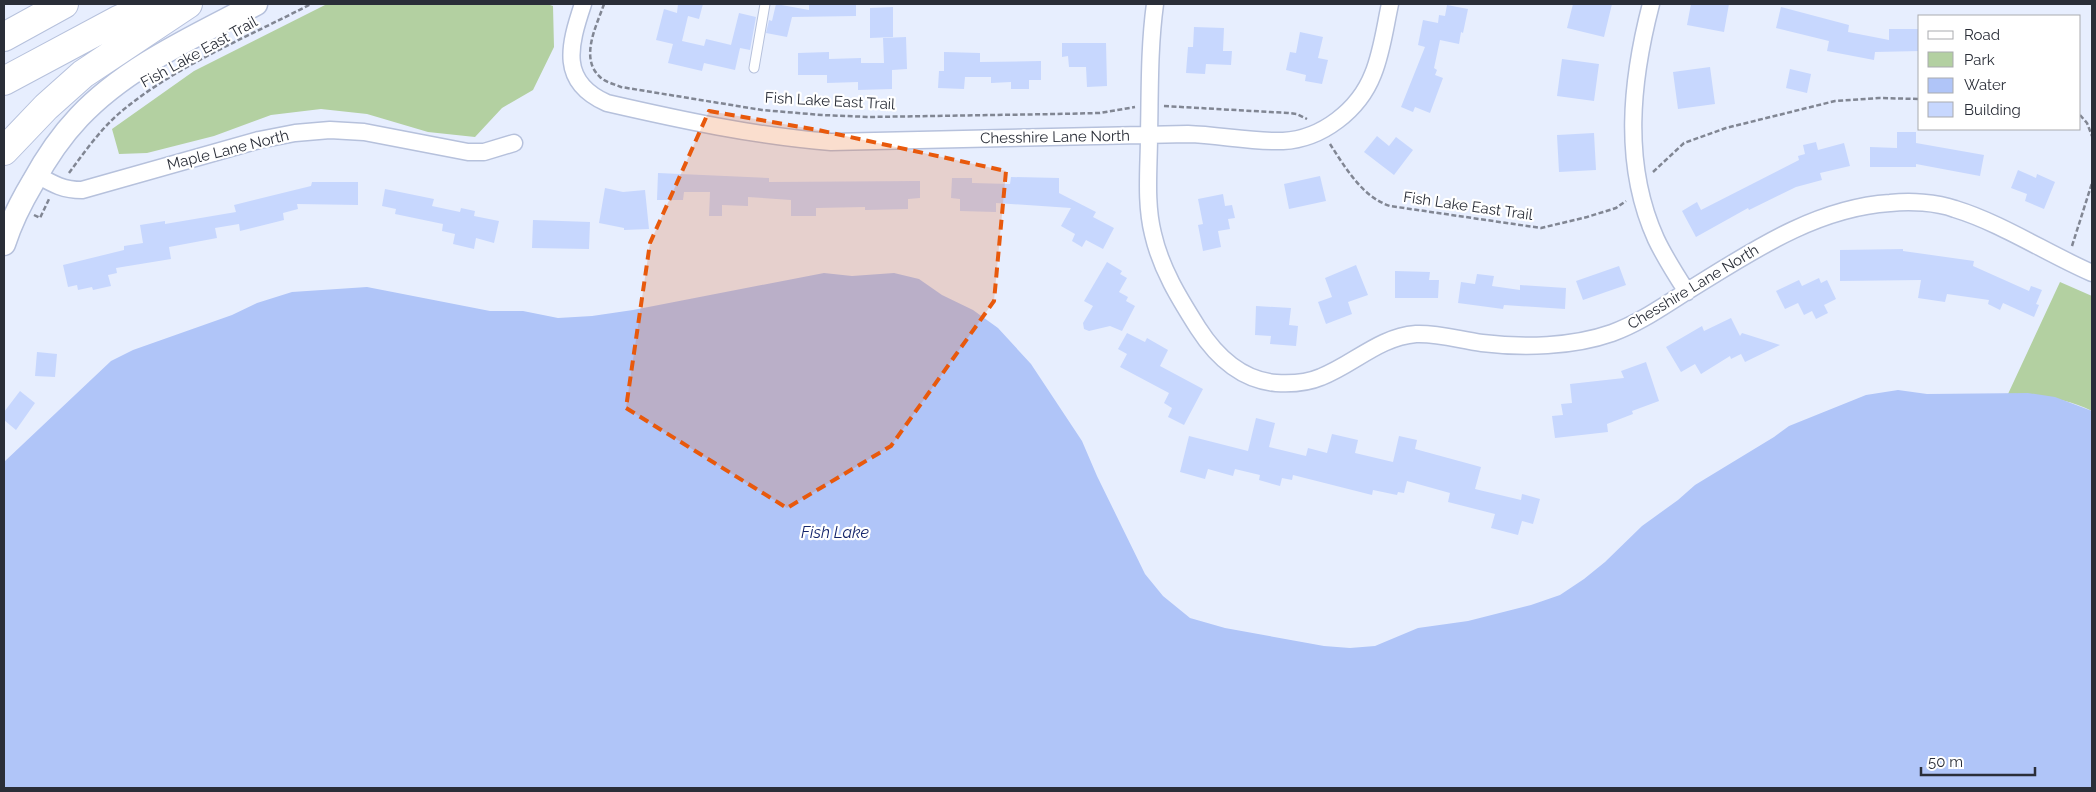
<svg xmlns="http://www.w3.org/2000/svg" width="2096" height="792" font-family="Raleway,sans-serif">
  <rect width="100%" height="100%" fill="#e7eefe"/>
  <path fill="#b3d0a1" d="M327 4H547L553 6 554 47 533 90 502 108 475 137 428 132 367 114 321 109 271 115 214 136 147 153 119 154 112 129 194 71Z
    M2060 282 2092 296V411C2067 399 2036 393 2008 394Z"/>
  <path fill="#b0c5f8" d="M824 273 852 276 894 273 919 279 942 295 973 310 998 328 1031 364 1082 441 1097 476 1145 574 1163 596 1190 618 1225 628 1324 646 1350 648 1375 646 1418 628 1468 621 1531 605 1560 595 1584 579 1605 562 1642 526 1678 500 1695 485 1774 437 1789 426 1866 395 1898 390 1927 394 2028 393 2055 397 2092 411V788H4V462L111 361 133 350 232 315 257 303 292 292 367 287 490 311H523L558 318 592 316 633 310Z"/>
  <path fill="#c7d7fe" d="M678 4H703L699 19 688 16 682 41 704 46 706 39 731 45 739 13 756 17 750 50 740 48 735 70 704 63 702 71 668 63 673 44 656 40 664 9 677 13Z
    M776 4 809 10V4H856V16L792 17 787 37 766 33 769 20 772 21Z
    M1573 4H1612L1604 37 1567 28Z
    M1691 4H1729L1724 32 1687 25Z
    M1447 5 1468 9 1463 33 1461 32 1459 44 1440 40 1434 68 1437 70 1435 75 1443 78 1430 113 1415 107 1413 112 1401 107 1425 47 1418 45 1423 20 1438 23 1439 15 1445 16Z
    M893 7V37L870 38V8Z
    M1781 7 1849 25 1848 32 1889 40V29H1920V51L1875 52 1874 60 1827 51 1829 41 1776 28Z
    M1194 27 1224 28 1223 51H1232L1231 65 1206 64 1205 74 1186 73 1188 47H1193Z
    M1300 32 1323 37 1318 58 1328 60 1322 84 1305 81 1306 75 1286 70 1290 52 1296 53Z
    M906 37 907 69 892 70V89L858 90V82L827 83V75H798V53L829 52V59L861 58V63H884L883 38Z
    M1062 43H1106L1107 86 1087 87 1086 67H1069L1068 56 1062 57Z
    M944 52 980 53V62L1041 61V80H1029V89H1011V82L991 83V77H965L964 89 938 88 939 71H944Z
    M1562 59 1599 64 1594 101 1557 96Z
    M1710 67 1715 104 1678 109 1673 72Z
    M1790 69 1811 74 1807 93 1786 88Z
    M1897 132H1916V143L1984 155 1980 176 1916 164V167H1870V147L1897 148Z
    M1594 133 1596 170 1559 172 1557 135Z
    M1377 136 1389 146 1396 137 1413 150 1394 175 1364 152Z
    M1816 142 1818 150 1844 143 1850 166 1820 173 1822 180 1796 187 1749 210 1748 208 1696 237 1682 211 1697 202 1701 210 1799 160 1798 156 1805 154 1803 145Z
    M2018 170 2036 178 2037 174 2055 182 2044 209 2025 201 2027 194 2011 188Z
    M658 173 769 178V182L920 181V198L908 199V209L865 210V207L816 208V216H791V200L748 197V206L722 205V216H709L710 192H684L683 200H657Z
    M1320 176 1326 201 1289 209 1284 184Z
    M1011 177 1059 178V193L1096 212 1093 217 1114 228 1103 249 1086 240 1082 247 1072 241 1075 234 1061 226 1071 208 996 203V212L960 211V199L951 198 952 178H972V183L1010 184Z
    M312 182H358V205L297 204 298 209 283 213 284 220 240 231 239 224 215 228 217 238 169 247 171 259 116 268 117 273 108 275 111 286 93 290 92 287 78 290 77 285 68 287 63 265 124 250V246L143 243 140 225 165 221V224L236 212 234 205 311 186Z
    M605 188 623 192 645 190 649 229 624 230V228L599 223Z
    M385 189 434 199 432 206 460 212 461 208 475 211 474 216 499 221 494 243 476 238 474 249 453 244 455 234 442 231 443 224 395 214 396 209 382 206Z
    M1223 194 1225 206 1232 205 1235 218 1228 219 1230 229 1218 231 1221 247 1203 251 1198 225 1203 224 1198 199Z
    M533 220 590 222 589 249 532 248Z
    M1903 249V251L1974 261 1973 266 2029 291 2031 286 2042 290 2036 304 2039 305 2034 317 2003 303 2000 310 1988 304 1989 300 1947 294 1945 302 1918 298 1921 280 1840 281V250Z
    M1107 262 1122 271 1120 274 1127 278 1119 292 1128 297 1126 301 1135 306 1122 331 1110 326 1089 331 1084 329 1083 323 1093 306 1084 301Z
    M1356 265 1368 295 1348 302 1352 314 1326 324 1318 302 1332 297 1325 278Z
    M1619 266 1626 285 1583 300 1576 281Z
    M1395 271 1430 272 1429 280H1439L1438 298H1395Z
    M1477 274 1494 276 1492 286 1520 290V285L1566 288 1565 309 1504 305 1503 309 1458 303 1461 282 1475 284Z
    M1819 278 1821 283 1827 280 1836 299 1824 305 1828 313 1816 319 1812 311 1804 315 1798 303 1785 309 1776 291 1799 280 1802 286Z
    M1256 306 1291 308 1289 325 1298 326 1296 346 1270 344 1271 336 1255 335Z
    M1731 318 1740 336 1742 333 1780 345 1745 362 1741 354 1731 359 1730 356 1701 374 1695 364 1681 372 1666 347 1702 326 1704 331Z
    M1127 333 1145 342 1147 338 1168 350 1160 366 1203 389 1184 425 1168 417 1172 408 1164 403 1169 393 1120 367 1127 354 1118 349Z
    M37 352 57 354 55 377 35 376Z
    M1646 362 1659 401 1632 411 1633 414 1607 424 1608 432 1555 438 1552 416 1563 415 1561 404 1572 403 1570 384 1624 378 1621 371Z
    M20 391 35 403 16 430 4 420V412Z
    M1256 418 1275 423 1269 447 1306 456 1308 448 1327 453 1332 434 1358 440 1355 453 1393 462 1399 436 1417 440 1415 449 1481 467 1475 489 1521 500 1522 494 1540 499 1533 524 1522 521 1518 535 1491 528 1495 514 1448 502 1450 493 1407 481 1404 493 1398 492 1397 495 1373 490 1372 495 1293 475 1292 480 1282 478 1280 486 1259 480 1260 475 1235 469 1233 476 1208 469 1205 479 1180 472 1189 436 1248 451Z"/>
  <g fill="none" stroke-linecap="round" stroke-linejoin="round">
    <g stroke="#b6c1dc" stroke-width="11">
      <path id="lane" d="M754 68 765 4"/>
    </g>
    <g stroke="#b6c1dc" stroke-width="19">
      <path id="street" d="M583 4C569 46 559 82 607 103 681 120 755 136 831 142L1188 134C1219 135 1252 142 1283 141 1322 139 1359 110 1373 74 1382 52 1385 27 1390 4
        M1155 4C1149 48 1150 91 1149 135 1149 168 1145 202 1153 234 1161 269 1179 298 1198 328 1216 356 1240 380 1276 383 1291 384 1307 383 1321 377 1354 364 1379 337 1416 334 1438 333 1460 340 1482 343 1523 348 1572 347 1612 333 1637 324 1659 309 1681 295 1745 256 1812 208 1890 203 1910 201 1936 202 1955 209 2001 223 2048 254 2092 273
        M1651 4C1631 81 1622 164 1656 239 1665 258 1676 275 1687 292
        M37 175C53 184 63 190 82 190L259 140 295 133 330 130 364 132 468 152H484L514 143"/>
    </g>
    <g stroke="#b6c1dc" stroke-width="25">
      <path id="secondary" d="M4 244C11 222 21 202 33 182 46 158 61 136 79 117 127 66 196 36 256 4"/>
    </g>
    <g stroke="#b6c1dc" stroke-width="30">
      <path id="highway" d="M4 37 64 4
        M4 81 118 20 154 4
        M4 151 46 107 83 74 188 4"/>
    </g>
    <path stroke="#818693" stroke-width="2.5" stroke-dasharray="5 2.5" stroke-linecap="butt" d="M604 4C597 25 579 58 600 77 605 82 614 84 621 87L762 110 822 115 869 117 1057 114 1100 113 1135 107
      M1164 106 1288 113 1297 114 1307 119
      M2080 115 2087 123 2092 136
      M1330 144C1345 167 1362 197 1390 206L1541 228 1587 217 1616 208 1626 201
      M1653 172 1684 143 1726 128 1835 101 1879 98 1920 99
      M69 173C83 154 97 134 115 117 170 68 246 38 311 4
      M34 215 40 218 50 197
      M2072 246 2092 183"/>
    <use href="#lane" stroke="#fff" stroke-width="9"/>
    <use href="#street" stroke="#fff" stroke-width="16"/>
    <use href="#secondary" stroke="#fff" stroke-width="22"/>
    <use href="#highway" stroke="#fff" stroke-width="28"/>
  </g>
  <path fill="#e8590c" fill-opacity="0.2" stroke="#e8590c" stroke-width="4" stroke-dasharray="10 6" stroke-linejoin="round" d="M709 111 818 130 1006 171 994 301 891 446 787 508 626 408 650 243Z"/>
  <g text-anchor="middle" stroke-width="4.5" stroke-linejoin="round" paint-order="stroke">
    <g font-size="15" fill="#2a2e38" stroke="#fff">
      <text transform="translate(199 52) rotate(-29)" y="5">Fish Lake East Trail</text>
      <text transform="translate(830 101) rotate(3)" y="5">Fish Lake East Trail</text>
      <text transform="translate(1055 137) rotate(-1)" y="5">Chesshire Lane North</text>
      <text transform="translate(228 150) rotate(-14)" y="5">Maple Lane North</text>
      <text transform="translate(1468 206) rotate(8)" y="5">Fish Lake East Trail</text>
      <text transform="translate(1693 287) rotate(-31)" y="5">Chesshire Lane North</text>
    </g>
    <g font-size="16" font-style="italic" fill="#14256b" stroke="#fff">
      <text x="835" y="538">Fish Lake</text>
    </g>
  </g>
  <rect width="2096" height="792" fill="none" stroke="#2a2e38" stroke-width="10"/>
  <rect x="1918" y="15" width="162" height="115" fill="#ffffff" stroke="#aaabaf"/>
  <rect x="1928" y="31" width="25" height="8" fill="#ffffff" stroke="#aaabaf"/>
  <text x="1964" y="40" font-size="15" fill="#2a2e38">Road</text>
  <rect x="1928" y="52" width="25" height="15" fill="#b3d0a1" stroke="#aaabaf"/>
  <text x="1964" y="65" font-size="15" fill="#2a2e38">Park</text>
  <rect x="1928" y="78" width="25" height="15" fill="#b0c5f8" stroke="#aaabaf"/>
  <text x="1964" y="90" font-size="15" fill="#2a2e38">Water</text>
  <rect x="1928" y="102" width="25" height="15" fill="#c7d7fe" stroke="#aaabaf"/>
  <text x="1964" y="115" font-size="15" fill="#2a2e38">Building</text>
  <path d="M1921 767v8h114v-8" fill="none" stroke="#2a2e38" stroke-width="2.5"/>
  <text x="1928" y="767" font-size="15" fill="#2a2e38" stroke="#ffffff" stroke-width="4" paint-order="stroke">50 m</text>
</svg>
